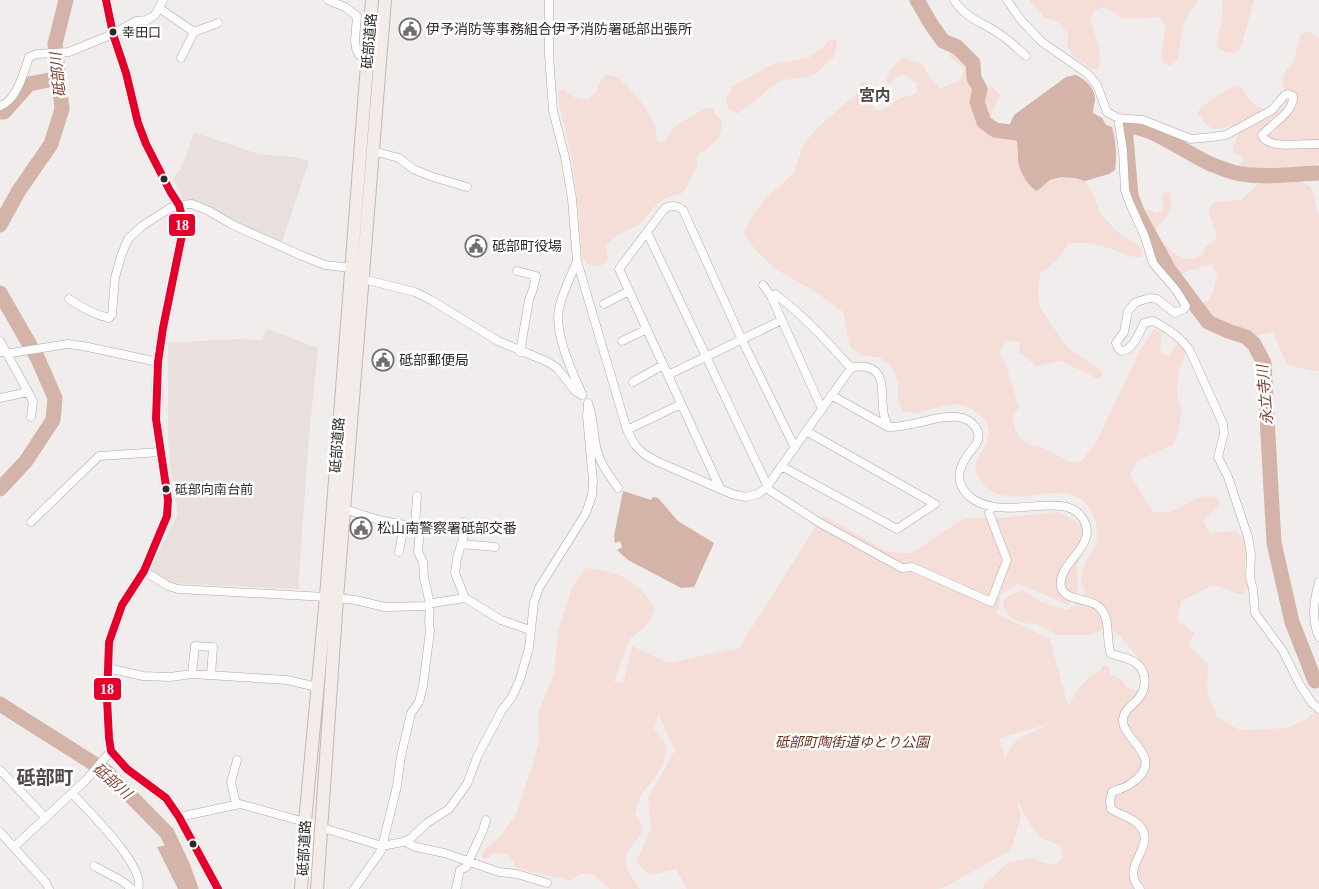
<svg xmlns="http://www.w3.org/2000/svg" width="1319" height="889" font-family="'Times New Roman','Noto Sans JP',serif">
  <rect width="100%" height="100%" fill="#f1edec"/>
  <path fill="#e9dfdd" d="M194 132 258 154 296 157 309 161 282 242 246 227 203 203 183 199 173 178 181 169 185 159Z
    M267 329 318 348 309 436 298 589 171 583 149 570 178 514 171 472 168 438V343L235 339 261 340Z"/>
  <path fill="#f5ded7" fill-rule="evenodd" d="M1029 0H1198L1185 20 1177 61 1170 66 1163 62 1161 51 1166 27 1159 17 1124 19 1104 7 1094 11 1090 19 1099 46 1100 65 1096 70C1088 67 1073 58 1069 50 1066 46 1068 39 1068 34L1058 22 1045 18Z
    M1221 0H1254L1241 48 1235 53 1225 52 1216 46 1223 14 1222 1Z
    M1309 31 1319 38V161L1317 166 1247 172 1238 169 1239 165 1243 162V157L1234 154 1233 147 1238 136 1232 126C1211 132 1209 129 1197 113 1205 101 1221 95 1233 86L1242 88C1252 105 1255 106 1274 114L1283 108 1287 102 1282 81 1285 72 1293 63 1301 34Z
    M830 39 836 40 837 47 834 57 814 75 794 79 781 80 737 114 729 109 726 99 733 86 745 79 774 64 810 57 824 46Z
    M951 51 959 53 971 64 974 87C986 93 990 80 1000 95L988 122 993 133 1014 137 1018 145 1019 168 1037 191C1056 175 1062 174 1085 181L1094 195 1099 211 1115 230 1138 245 1143 253 1140 257H1133C1112 250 1091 239 1068 244L1059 258 1040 274 1038 290 1040 308 1067 347 1099 369 1103 375 1098 379 1061 361 1036 366 1019 352 1020 342 1011 340 1003 345 999 355 1005 362 1019 407 1013 416 1015 429 1020 438 1030 445 1043 448 1070 462 1081 461 1095 445 1140 350 1154 329 1162 333 1160 352 1169 357 1175 346 1179 343 1186 351 1178 373 1177 395 1182 410 1179 428 1173 445 1137 461 1130 475 1153 512C1160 512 1168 513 1173 511 1189 504 1201 492 1218 498L1220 504 1203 521 1210 533 1236 531 1246 541 1245 577 1249 587 1242 595 1213 585 1181 601 1177 620 1194 633 1189 646 1208 664 1207 690 1217 717 1240 730 1287 728 1306 719 1319 709V889H983L984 885 1008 862 1032 858 1044 863 1056 864 1062 858 1061 847C1053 841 1046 842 1039 836 1031 829 1023 811 1017 801L1021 817 1011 850 943 888 935 889H687L676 869 649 875 636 862 651 828 648 798 675 750 658 714 654 729 667 746 663 764 654 779 641 794 635 815 643 827C640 837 637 839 631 847 619 862 631 876 640 889H610L593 874H580L570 881 524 870 516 867C512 855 496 846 487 859L482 858V855L485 849 501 836 517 813 539 743 538 713 554 674 558 631 572 588 586 568C616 570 642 582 655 610L650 622 630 639 614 682 623 684 632 646 668 663 739 648 823 515 888 552 912 553 964 518H1002L1058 512 1092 530 1077 566 1078 591 1068 605 1018 583 1001 595 997 614 1050 639 1068 706C1074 696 1081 684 1091 676 1098 671 1099 673 1103 665L1108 666 1111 675 1121 679 1126 687 1140 691 1147 679 1148 669 1117 633 1107 628 1090 635H1057L1037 624 1023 623 1012 618 1006 612 1003 606 1004 599 1012 594 1022 591 1030 594 1040 602 1067 610 1076 605 1085 592C1084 588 1081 582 1081 578 1081 568 1088 558 1093 550 1101 535 1097 516 1086 504 1063 477 1018 510 988 489 982 485 979 477 975 471L977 459 986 445 989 431 986 422 978 413 965 406 952 404 916 413 902 411 898 399V382L891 366 879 357 863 356 850 347 843 312 813 290 777 270 757 252 744 234 749 221 765 199 794 173 803 145 816 129 856 94 860 83 866 82 872 96 873 108 880 111 903 97 915 94 917 90 916 83 905 75 897 77 891 83H886C887 71 894 65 903 58L922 63 929 76 940 88 959 81 965 69 949 56ZM1049 724 1018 739 1011 747 1005 759 999 738Z
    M606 75C609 75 612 75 614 76 625 79 651 113 655 125 656 130 656 136 657 141L664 142 675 126 706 108 713 109 715 114 721 119C725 139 711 145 697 156V165L688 185 682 193 665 198 656 205 639 225 619 234 606 245 608 260 600 266 587 264 582 258C579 219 576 179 568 141 565 124 558 108 558 91L564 90 574 97 587 100 596 92 601 80Z
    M1271 179 1296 180 1310 186C1315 196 1315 206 1319 216V371H1316L1287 365 1273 332 1252 337 1232 333 1201 316 1198 308 1202 303 1208 301 1213 292 1217 276 1212 264 1183 273 1182 281 1188 285 1190 292 1188 296 1184 295 1173 283 1142 219 1143 214 1146 209 1156 213 1161 211 1164 206 1162 198 1163 193 1167 192 1170 193C1174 212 1166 216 1156 229V234C1170 250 1182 268 1203 254L1206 246 1213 243 1217 236 1208 210 1214 202 1241 200 1257 185Z"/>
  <path fill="#d4b4a9" d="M1075 75C1085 78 1096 89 1095 101 1094 105 1093 108 1093 113L1102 118 1106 125 1112 127C1116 141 1117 155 1115 170L1109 174 1085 181 1075 178 1061 177 1050 180 1037 191C1030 188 1023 177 1020 169 1016 159 1020 148 1015 137L1006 134V132L1014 115 1066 77Z
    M623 491 651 500 653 497 658 498 678 521 714 543 694 587 681 588 628 560 617 550 622 547 620 541 615 543 614 536Z
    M178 843 198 889H178L157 847Z"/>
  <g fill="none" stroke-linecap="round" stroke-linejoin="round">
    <path stroke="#d4b4a9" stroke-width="15" d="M917 0 931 24 943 41 957 47 973 63 974 78 980 89 977 102 984 122 995 130 1025 134
      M0 112H4L29 84 59 78
      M1125 126 1131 196 1138 214 1169 270 1208 322 1228 331 1246 337 1254 344 1264 363 1274 543 1292 622 1315 681
      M1126 126C1155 127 1186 154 1213 165 1222 168 1232 173 1242 174 1267 178 1294 174 1319 173
      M0 225 18 192 51 144 62 109 55 44 66 0
      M0 293 38 359 55 398 53 420 26 461 0 489
      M0 704 107 772 167 833 183 867 191 889"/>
    <g stroke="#aba8a7" stroke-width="9">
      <path id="minor" d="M328 0 345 7 357 16 355 40 356 48 359 55 371 60
        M549 0V55L553 111 565 157 572 199 577 261 627 430 635 445 644 454 656 461 732 494 746 497 758 494 766 488 851 368C856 366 861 366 867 367 886 372 881 393 883 408 883 415 886 421 888 427 911 428 944 412 963 418 974 422 983 433 976 444 974 448 969 452 967 456 957 471 956 484 969 496 1001 524 1062 490 1081 516 1103 545 1056 562 1061 587 1064 601 1090 598 1099 607 1112 619 1105 639 1111 654 1118 656 1130 658 1136 663 1147 671 1147 687 1139 698 1134 705 1124 709 1123 719 1121 740 1167 757 1133 782 1128 787 1119 789 1112 792L1110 801 1111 809C1120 815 1132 817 1139 825 1159 847 1118 865 1140 889
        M954 0C967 20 983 22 1001 35 1010 41 1018 49 1026 56
        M1007 0 1020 19 1042 42 1088 74 1097 85 1107 112 1118 118 1143 120 1191 139 1212 137 1226 135 1272 110 1285 95 1288 94 1293 96C1295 111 1271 125 1262 135 1267 150 1305 143 1319 144
        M159 8 194 32 181 58
        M194 32 218 23
        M0 106C16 102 24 72 29 57L37 54 69 52 113 34 136 21 147 20 155 15 163 0
        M1118 118 1123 150 1125 190 1130 204 1145 237 1153 263 1176 290 1186 306 1184 309 1175 313 1157 299 1150 298 1136 302 1128 311 1124 332 1116 343 1118 348 1121 351C1133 351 1139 333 1144 323L1153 321C1167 328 1181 337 1190 351L1223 424 1224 433 1218 457 1228 477 1248 537 1251 554 1250 577 1253 589 1255 613 1283 651 1300 685 1312 703 1319 709
        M373 151 399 158 413 169 433 177 467 187
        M647 232 767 485
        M577 261C571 276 562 293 559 309 554 333 572 372 582 394
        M517 271 536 276 533 289 529 300 520 352
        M763 285 771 296 822 409
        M771 296 775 294C804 316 827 341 851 368
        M69 299C82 307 94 315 109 318L112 315 115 278 121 256 128 239 142 226 170 208 179 205 192 204 209 211 233 225 300 255 325 265 351 268 363 279 415 292 431 300 498 341 548 362 557 368 565 378 575 391 582 395
        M604 304 629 291
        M0 341 33 401 31 417
        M622 341 647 329
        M0 352 11 353 68 344 83 346 158 362
        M668 375 782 320
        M633 382 663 365
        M831 395 888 427
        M0 398 28 392
        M589 406C594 420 593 435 597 450 600 464 610 476 618 488
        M627 430 681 404
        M781 466 897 529 935 504 806 431
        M720 488 619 269 665 208C672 205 676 205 683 210L742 340 795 448
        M766 488 820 523 902 568 912 567 991 602 1007 560 989 513 991 507
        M344 509 379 520 420 528 418 552 423 562 424 578 430 604 429 622 430 631 423 686 419 702 411 713 401 756 397 786 381 851 354 889
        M31 522 99 456 161 452
        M464 522 463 539 457 558 455 573 465 598
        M415 526 417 496
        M461 544 495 547
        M399 552 404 525
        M144 571 168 586 178 589 326 597 355 600 385 607 426 606 433 603 465 598 501 620 530 630
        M1319 582C1314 600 1311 619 1319 637
        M108 668 143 676 170 677 192 674 287 680 317 687
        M192 674 195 646 213 647 211 675
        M0 770 46 818
        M72 793C87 810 147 867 138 889
        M236 804 231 782 237 760
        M179 817 240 804 305 822
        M320 827 382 846 403 842 410 839 427 823 449 809 467 784 478 755 502 710 512 697 520 679 529 648 534 602 539 588 586 513 592 495 593 481 587 416 588 403
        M0 832 46 883 49 889
        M407 841 409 844 416 847 444 853 499 872 517 874 547 883
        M14 847 86 780 111 751
        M94 866 122 881 132 889
        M456 889 460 870 466 867 483 830 486 820"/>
    </g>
    <g stroke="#aba8a7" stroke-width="11">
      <path id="secondary" d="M106 0 113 34 126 73 138 123 146 144 170 191 179 205 182 217V235L163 328 158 362 156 419 168 500 167 516 144 571 122 605 109 642 107 699 109 738 111 751 127 769 166 798 179 817 218 889"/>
    </g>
    <g stroke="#c3b9b5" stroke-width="14">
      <path id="trunk" d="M301 889 305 822 326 597 372 0
        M317 889 337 598 385 0"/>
    </g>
    <use href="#minor" stroke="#fdfcfc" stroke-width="8"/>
    <use href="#secondary" stroke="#fdfcfc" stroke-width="10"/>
    <use href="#trunk" stroke="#f4ece9" stroke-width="12"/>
    <g stroke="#fff" stroke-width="11">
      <path id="bus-1" d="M106 0 113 34 126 73 138 123 146 144 170 191 179 205 182 217V235L163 328 158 362 156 419 168 500 167 516 144 571 122 605 109 642 107 699 109 738 111 751 127 769 166 798 179 817 218 889"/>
    </g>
    <use href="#bus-1" stroke="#e4002b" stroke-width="8"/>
  </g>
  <defs>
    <g id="civic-ring" transform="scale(1.125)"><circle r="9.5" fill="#fff" stroke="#716e6d" stroke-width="1.5"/><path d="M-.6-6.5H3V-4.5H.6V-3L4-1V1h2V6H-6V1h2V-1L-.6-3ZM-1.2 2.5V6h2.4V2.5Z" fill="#716e6d"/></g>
  </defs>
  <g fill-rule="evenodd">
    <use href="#civic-ring" x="410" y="29"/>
    <use href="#civic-ring" x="476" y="246"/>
    <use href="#civic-ring" x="383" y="360"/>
    <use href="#civic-ring" x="361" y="528"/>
  </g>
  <g fill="#2c2a29" stroke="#fff" stroke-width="2">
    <circle cx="113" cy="32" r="4.5"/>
    <circle cx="164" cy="179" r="4.5"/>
    <circle cx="166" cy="489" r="4.5"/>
    <circle cx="193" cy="844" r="4.5"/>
  </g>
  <g text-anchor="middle" stroke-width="5" stroke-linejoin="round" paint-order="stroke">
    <g font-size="13" fill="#2c2a29" stroke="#fff" text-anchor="start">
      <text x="122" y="37">幸田口</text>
      <text x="175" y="494">砥部向南台前</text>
    </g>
    <g font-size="14" fill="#2c2a29" stroke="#fff" text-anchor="start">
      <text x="426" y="34">伊予消防等事務組合伊予消防署砥部出張所</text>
      <text x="492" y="251">砥部町役場</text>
      <text x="399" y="365">砥部郵便局</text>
      <text x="377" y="533">松山南警察署砥部交番</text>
    </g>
    <g font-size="14" fill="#2c2a29" stroke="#fff">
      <text transform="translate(369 41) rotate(-85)" y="5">砥部道路</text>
      <text transform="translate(337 445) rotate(-86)" y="5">砥部道路</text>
      <text transform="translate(304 848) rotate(-87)" y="5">砥部道路</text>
    </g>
    <g font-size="14" font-style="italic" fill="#6d331f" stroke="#fff">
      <text x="852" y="747">砥部町陶街道ゆとり公園</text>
    </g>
    <g font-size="15" font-style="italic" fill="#7e422e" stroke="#fff">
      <text transform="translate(58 75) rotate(-96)" y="5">砥部川</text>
      <text transform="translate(1265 395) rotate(-95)" y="5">永立寺川</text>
      <text transform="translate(112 781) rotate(41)" y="5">砥部川</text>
    </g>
    <g font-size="16" font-weight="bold" fill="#4f4a48" stroke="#fff">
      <text x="875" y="101">宮内</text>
    </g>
    <g font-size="19" font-weight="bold" fill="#4f4a48" stroke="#fff">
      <text x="45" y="784">砥部町</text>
    </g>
  </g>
  <g stroke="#fff" stroke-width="2">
    <rect x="168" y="213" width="28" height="24" rx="5" fill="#e4002b"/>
    <rect x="93" y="677" width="29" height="24" rx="5" fill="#e4002b"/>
  </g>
  <g font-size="14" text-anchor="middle" font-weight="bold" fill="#fff">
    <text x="182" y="230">18</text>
    <text x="107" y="694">18</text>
  </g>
</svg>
